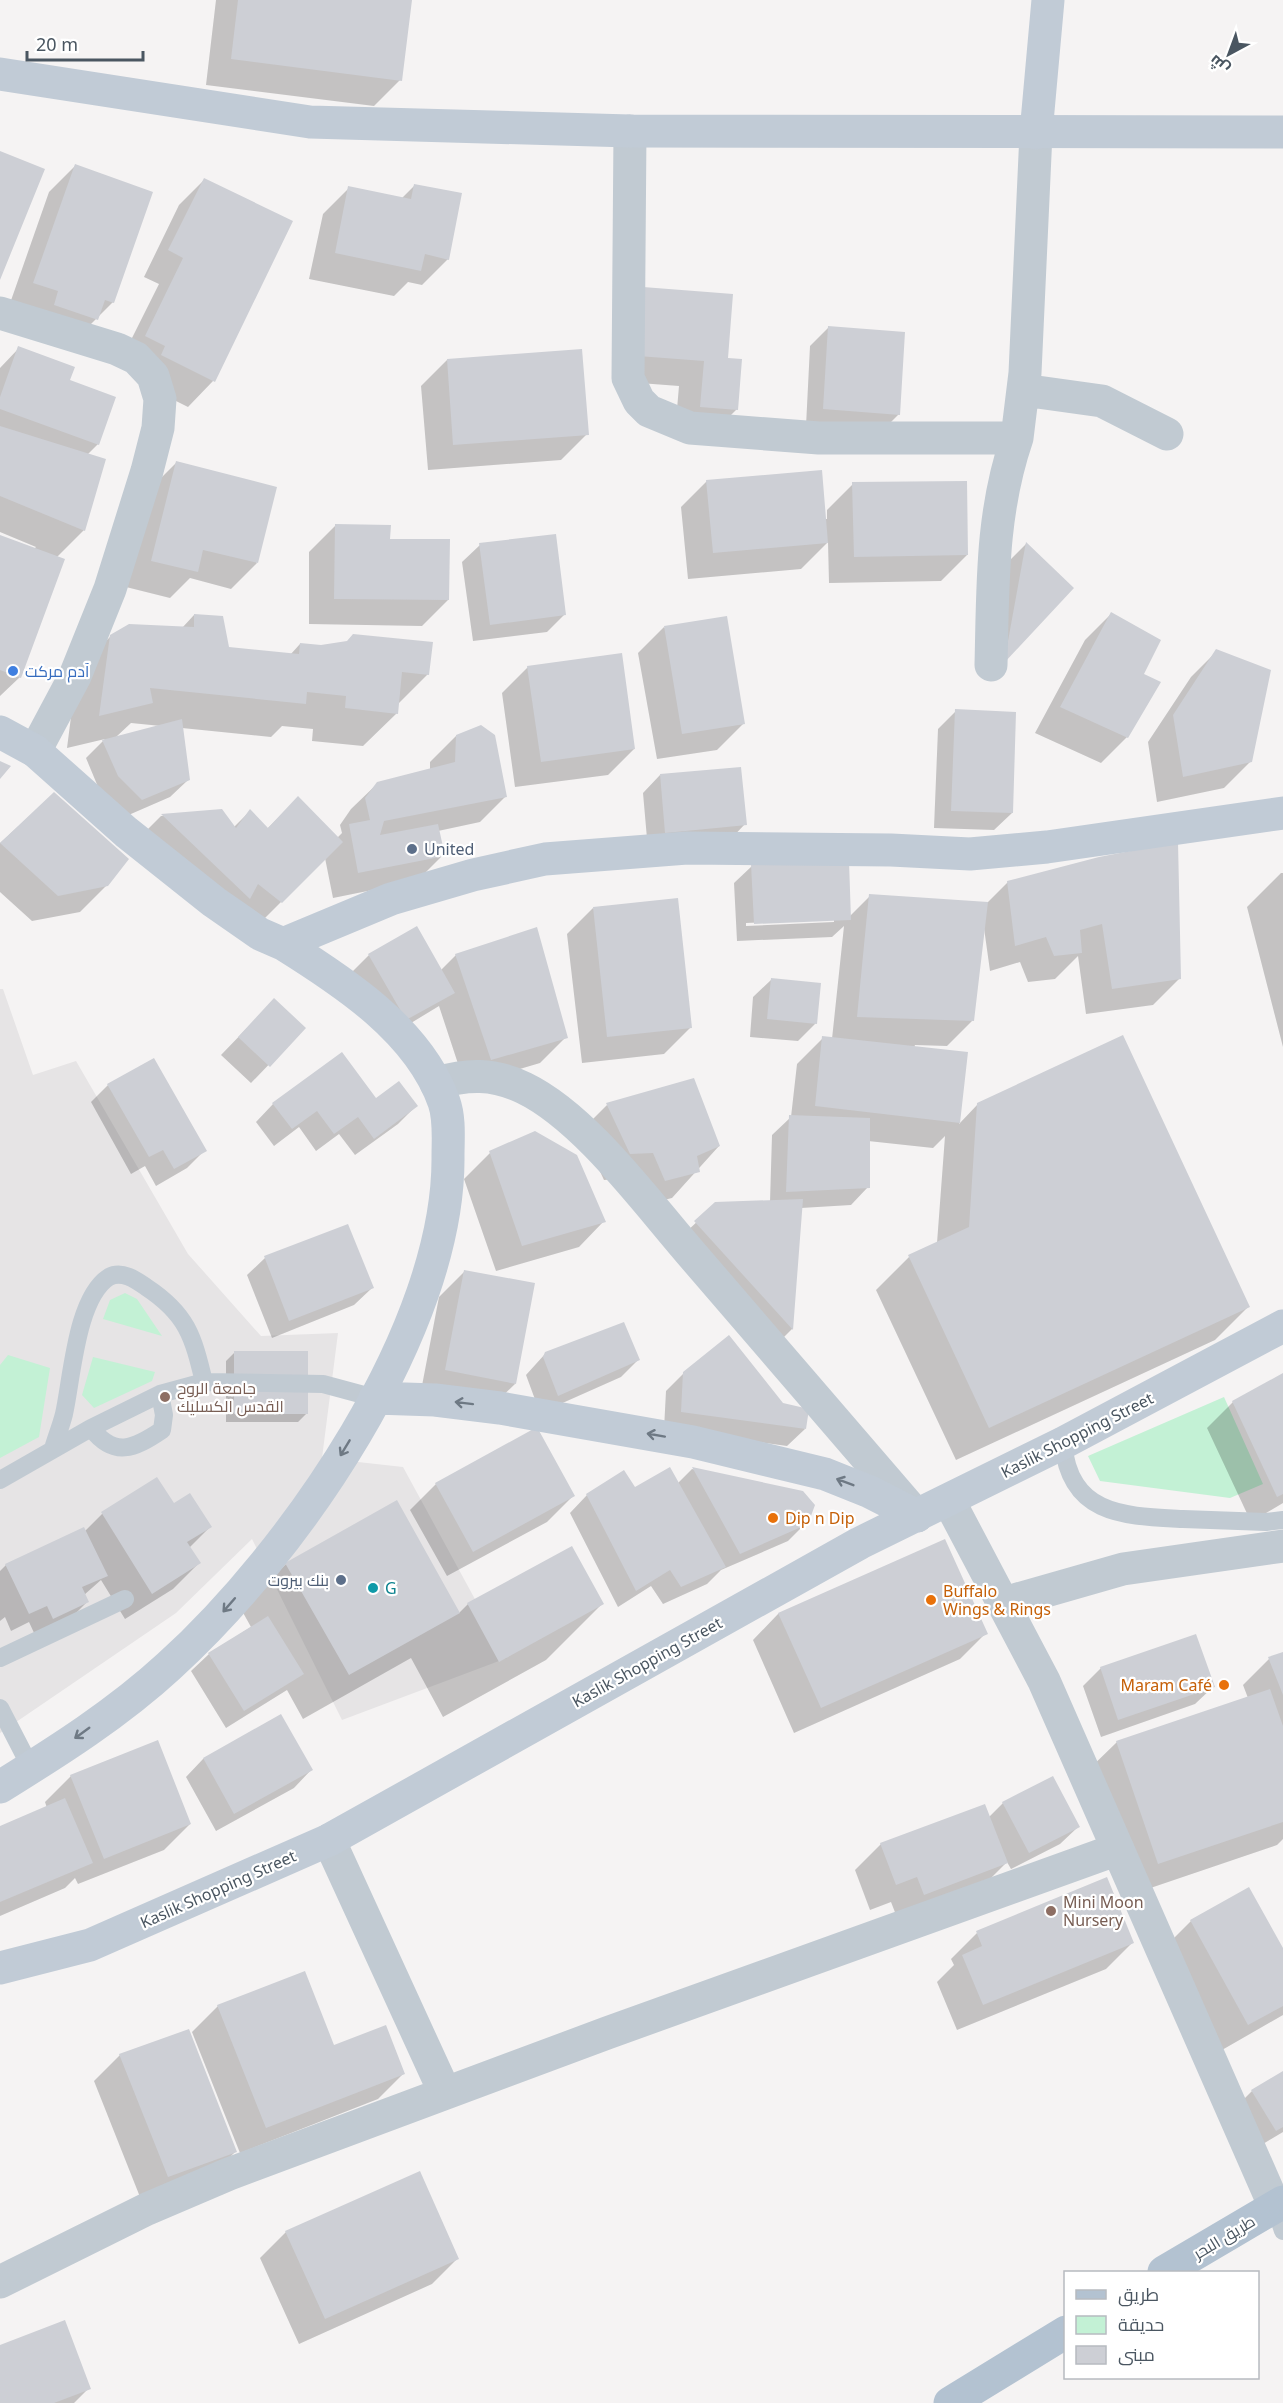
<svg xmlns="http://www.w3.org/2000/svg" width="1283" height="2403" font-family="'Noto Sans',Cairo,sans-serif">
  <rect width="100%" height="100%" fill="#f5f3f3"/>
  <path fill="#e6e4e5" d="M0 989H3L33 1075 76 1061 188 1254 261 1336 338 1333 322 1458 403 1467 507 1658 342 1720 252 1539 176 1613 0 1733Z"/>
  <path fill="#c3f1d5" d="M125 1293 137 1299 162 1336 103 1319 110 1300Z
    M8 1355 50 1368 39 1437 0 1458V1365Z
    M93 1357 155 1372 152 1381 94 1408 82 1395Z
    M1224 1397 1263 1484 1230 1498 1100 1481 1088 1456Z"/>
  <path fill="#0003" fill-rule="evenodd" d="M216 0H410L400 80 374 106 206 85Z
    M75 166 113 302 70 345 8 309 49 192Z
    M205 179 213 381 188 407 136 381 120 362 159 284 144 277 179 205Z
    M415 185 448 259 422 285 408 282 394 296 309 279 323 214 349 188 401 199Z
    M618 314 727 359 737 409 711 435 675 432 679 386 613 381Z
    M828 328 899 414 881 432 806 426 810 346Z
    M19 348 68 381 98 444 87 455 84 530 56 558 20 677 0 696V536L34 549 36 547 0 532V368Z
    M447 360 587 434 561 460 428 470 421 386Z
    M176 463 257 563 231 589 190 578 170 598 126 587 150 489Z
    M707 481 825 519H827V510L853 484 967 555 941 581 829 583 828 542 801 569 688 579 681 507Z
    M335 526 389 540 448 600 422 626 309 624V552Z
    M1026 544 1071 588 1003 662 1009 561Z
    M480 545 564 615 547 632 473 641 462 562Z
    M1111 614 1142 675 1127 737 1101 763 1035 733 1085 640Z
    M194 615 228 648 290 655 300 644 428 674 397 705V713L363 746 312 741 313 729 282 726 271 737 182 728 188 780 170 797 124 817 101 794 86 758 105 739 67 748 77 670 111 636 182 628ZM131 723 161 726 116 737Z
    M664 627 743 724 717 750 657 759 638 653Z
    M1217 651 1251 761 1224 788 1157 802 1148 742 1191 677Z
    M528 667 634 749 608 775 515 787 502 693Z
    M956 711 1012 813 994 830 934 828 938 729Z
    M456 736 506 796 480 822 438 831 443 855 417 881 333 898 325 858 255 928 136 841 161 816 221 811 233 828 250 811 267 829 298 798 337 838 342 833 340 825 351 809 378 783 430 770V762Z
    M660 775 745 824 728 842 648 850 643 793Z
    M54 794 107 885 80 912 32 921 0 892V843Z
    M1099 858 1179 979 1153 1005 1086 1014 1078 956 1055 979 1028 982 1020 962 990 971 984 928 973 1020 947 1046 915 1045 914 1048 967 1053 959 1124 978 1104 1249 1306 1215 1340 956 1460 876 1290 909 1257 937 1243 945 1136 933 1148 868 1141V1187L851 1205 801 1208 792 1329 766 1355 669 1248 716 1204 770 1202 772 1135 791 1117 797 1064 823 1038 832 1039 844 926 832 937 737 941 734 883 752 866 850 916 870 896 987 903 1008 882ZM834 919V922L746 926V923Z
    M1281 873H1283V1047L1247 907Z
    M593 908 690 1028 664 1054 582 1063 567 934Z
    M369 955 440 971 456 955 566 1037 540 1063 465 1085 439 1006 388 1037 351 973Z
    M771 980 816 1023 798 1041 750 1037 753 997Z
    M274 1000 304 1028 251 1083 221 1055Z
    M108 1085 205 1150 187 1168 156 1186 145 1166 131 1174 91 1102Z
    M376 1100 416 1106 398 1124 355 1155 339 1134 316 1151 299 1127 274 1146 256 1122 273 1104Z
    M607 1105 719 1146 672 1198 639 1206 627 1178 604 1180 581 1131Z
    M490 1153 604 1221 579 1247 496 1271 464 1179Z
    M265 1258 372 1288 354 1305 272 1338 247 1275Z
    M465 1271 515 1384 489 1409 420 1396 439 1297Z
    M235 1352 307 1413 298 1422H226V1361Z
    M545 1354 638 1360 621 1377 540 1413 526 1375Z
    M684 1373 782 1404 805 1429 787 1446 664 1429 666 1391Z
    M1283 1375V1503L1251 1522 1207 1428 1233 1402Z
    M692 1469 802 1492 806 1523 788 1541 721 1570 707 1584 663 1604 651 1586 618 1607 570 1513 587 1495 677 1484Z
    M157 1479 173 1505 210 1527 189 1548 199 1563 173 1589 125 1619 101 1580 84 1595 87 1602 70 1619 35 1635 29 1622 11 1631 5 1617 0 1621V1571L6 1565 85 1531 102 1514Z
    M436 1484 573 1496 547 1522 447 1576 410 1510Z
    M944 1541 986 1633 960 1659 794 1733 753 1640 778 1614Z
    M286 1564 459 1613 468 1604H602L546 1660 443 1717 411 1658 303 1719 287 1690 226 1728 191 1671 209 1654 251 1627 241 1609Z
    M1283 1653V1839L1277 1845 1124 1897 1083 1775 1117 1742 1248 1698 1243 1685 1269 1659Z
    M1101 1668 1213 1687 1195 1704 1101 1737 1083 1686Z
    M281 1716 311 1770 294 1788 216 1831 186 1777 203 1759Z
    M71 1776 190 1824 164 1850 78 1884 75 1878 65 1888 0 1916V1827L47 1808 45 1802Z
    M1003 1803 1078 1827 1060 1844 1011 1869 1007 1862 980 1889 898 1920 891 1902 870 1910 855 1870 881 1844 989 1817Z
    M1191 1921 1283 1951V2015L1222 2050 1165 1947Z
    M977 1933 1132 1943 1106 1969 957 2030 937 1982 954 1965 951 1959Z
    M218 2006 333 2047 404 2073 378 2099 240 2153 192 2032Z
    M120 2055 235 2152 209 2178 142 2202 94 2081Z
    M1283 2072V2132L1258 2147 1234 2109 1252 2091Z
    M286 2232 458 2258 432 2284 299 2344 260 2258Z
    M0 2346 89 2388 74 2403H0Z"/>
  <path fill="#cdcfd5" d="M238 0H412L402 81 231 59Z
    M0 151 45 169 0 280Z
    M75 164 153 192 114 303 105 300 98 320 54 305 58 291 33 283Z
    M204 178 293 221 215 382 161 355 165 346 145 336 183 258 168 250Z
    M414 184 462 193 449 260 425 254 421 271 335 253 348 186 411 199Z
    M643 287 733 294 728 358 742 359 738 410 700 407 704 361 638 356Z
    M828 326 905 332 900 415 823 409Z
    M18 346 75 367 70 380 116 397 99 445 0 409V397Z
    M582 349 589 435 453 445 447 359Z
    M0 426 106 459 85 531 0 496Z
    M176 461 277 487 258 563 203 550 198 572 151 561Z
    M822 470 828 543 713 553 706 480Z
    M967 481 968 555 854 557 852 482Z
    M335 524 391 525 390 539H450L449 600 334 599Z
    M556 534 566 615 490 625 479 543Z
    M0 535 65 559 21 678 0 670Z
    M1026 542 1074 588 1004 663Z
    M1111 612 1161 640 1144 674 1161 682 1128 738 1060 707Z
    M194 614 223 616 229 647 299 654 300 643 321 645 347 641 353 634 433 642 429 675 402 672 398 714 345 708 346 696 307 692 306 704 150 688 153 703 99 716 110 635 129 624 194 627Z
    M727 616 745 724 682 734 664 626Z
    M1216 649 1271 670 1252 762 1183 777 1173 715Z
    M622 653 635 749 541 762 527 666Z
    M955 709 1016 712 1013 813 951 811Z
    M182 719 190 780 142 800 118 776 102 740Z
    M481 725 495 735 507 797 384 821 380 835 438 824 445 856 358 873 349 824 370 820 365 798 377 782 455 762 456 735Z
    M0 761 11 766 0 779Z
    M741 767 747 825 665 833 660 774Z
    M54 792 129 859 108 886 58 896 0 843Z
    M298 796 343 842 282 903 258 884 250 899 161 814 222 809 236 828 250 809 268 828Z
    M1178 842 1181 979 1112 989 1102 924 1080 930 1082 953 1054 956 1046 937 1015 946 1007 881 1099 857Z
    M849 861 851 920 754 924 751 864Z
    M869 894 988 902 974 1021 857 1017Z
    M678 898 692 1028 607 1037 593 907Z
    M417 926 455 993 406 1020 368 954Z
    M537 927 568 1038 491 1060 455 954Z
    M771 978 821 983 817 1024 767 1019Z
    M274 998 306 1028 270 1067 238 1037Z
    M1123 1035 1250 1307 989 1428 908 1255 969 1227 977 1103Z
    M822 1036 968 1052 960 1123 815 1106Z
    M342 1052 376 1098 399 1081 418 1106 374 1139 358 1117 334 1134 317 1111 292 1129 272 1103Z
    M154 1058 207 1151 174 1169 163 1150 149 1157 107 1084Z
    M694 1078 720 1146 697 1156 700 1172 665 1181 653 1153 630 1154 606 1103Z
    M789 1115 870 1118V1188L786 1192Z
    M535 1131 577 1155 606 1222 522 1246 489 1151Z
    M803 1199 793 1330 694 1221 715 1202Z
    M348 1224 374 1288 289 1321 264 1256Z
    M464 1270 535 1283 516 1384 445 1370Z
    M624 1322 640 1360 558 1396 543 1357 545 1352Z
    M729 1335 783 1403 809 1409 806 1429 681 1412 683 1372Z
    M234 1351H308V1414H234Z
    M1283 1373V1494L1277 1497 1232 1401Z
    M537 1427 575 1496 473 1552 435 1483Z
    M670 1467 726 1567 681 1587 670 1570 636 1591 586 1494 624 1470 635 1487Z
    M692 1467 803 1491 815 1505 808 1524 740 1554Z
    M157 1477 174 1503 190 1493 212 1527 187 1542 201 1563 152 1594 101 1512Z
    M397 1500 460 1613 349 1675 285 1563Z
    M84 1527 108 1576 82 1587 89 1602 53 1619 47 1606 29 1614 5 1564Z
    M945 1539 988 1634 821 1708 778 1613Z
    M572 1546 604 1604 499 1662 467 1603Z
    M268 1616 304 1674 244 1711 208 1653Z
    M1196 1634 1215 1687 1118 1720 1100 1667Z
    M1283 1652V1695L1268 1657Z
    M1270 1689 1283 1726V1822L1158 1864 1116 1741Z
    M281 1714 313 1770 234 1814 203 1758Z
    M158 1740 191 1824 104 1859 70 1775Z
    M1053 1776 1080 1827 1029 1853 1002 1802Z
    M65 1798 93 1863 0 1902V1826Z
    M985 1804 1008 1863 924 1895 917 1877 896 1885 880 1843Z
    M1107 1877 1134 1943 983 2005 962 1955 982 1946 976 1931Z
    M1249 1887 1283 1948V2006L1248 2025 1190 1920Z
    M305 1971 334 2045 386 2025 405 2074 266 2128 217 2005Z
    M189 2029 237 2152 168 2177 119 2054Z
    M1283 2071V2127L1276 2131 1251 2090Z
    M420 2171 459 2259 325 2319 285 2231Z
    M65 2320 91 2389 54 2403H0V2345Z"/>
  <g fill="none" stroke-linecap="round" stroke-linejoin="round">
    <path stroke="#c1cad2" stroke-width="18" d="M91 1428C114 1458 134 1449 162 1430L164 1415 160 1394
      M1063 1443C1070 1516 1124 1516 1183 1519 1211 1520 1238 1521 1266 1522L1283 1520
      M53 1449C56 1438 61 1426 64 1414 72 1379 76 1298 109 1277 122 1270 136 1280 146 1287 187 1314 193 1336 204 1382
      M0 1480 91 1428 160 1394 204 1382 323 1384 375 1398
      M0 1658 125 1599
      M0 1708 31 1768
      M1275 2207 1283 2231"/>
    <path stroke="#c1cad2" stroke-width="33" d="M630 131 628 378 639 401 649 411 690 428 819 438H1017L1025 373 1036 133
      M0 313 117 349 136 358 153 376 160 399 158 428 147 471 110 589 75 676 35 751
      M1023 390 1102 401 1167 434
      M991 665C993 586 991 514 1017 438
      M436 1083C468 1074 493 1073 524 1088 584 1117 644 1199 688 1250 764 1339 841 1427 917 1516
      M949 1501 1044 1681 1275 2207
      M1004 1603 1123 1569 1283 1546
      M329 1840 445 2093
      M0 2282 147 2209 229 2174 607 2033 1118 1849"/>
    <path stroke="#c1cbd6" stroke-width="33" d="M0 74 310 122 630 131 1283 132
      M1036 133 1048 0
      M0 732 35 751 126 832 214 902 260 934 283 944 391 899 473 875 545 859 687 848 891 850 970 854 1047 847 1283 813
      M375 1398 435 1400 500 1408 693 1442 825 1474 870 1492 917 1516
      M0 1787C58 1751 118 1713 169 1666 293 1554 450 1329 448 1156 448 1139 450 1119 444 1102 419 1031 344 982 283 944
      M0 1968 90 1945 329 1840 860 1543 1063 1443 1283 1326"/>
    <path stroke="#b3c2d1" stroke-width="33" d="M1164 2272 1283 2202
      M950 2403 1066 2332"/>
  </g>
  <defs><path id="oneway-shaft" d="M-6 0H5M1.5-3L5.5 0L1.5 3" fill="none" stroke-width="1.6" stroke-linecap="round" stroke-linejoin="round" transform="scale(1.5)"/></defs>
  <g stroke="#6e7984">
    <use href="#oneway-shaft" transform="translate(464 1403) rotate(-173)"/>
    <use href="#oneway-shaft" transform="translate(656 1435) rotate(-170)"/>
    <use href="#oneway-shaft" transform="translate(345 1448) rotate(121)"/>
    <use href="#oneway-shaft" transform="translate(845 1482) rotate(-159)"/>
    <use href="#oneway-shaft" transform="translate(229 1605) rotate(131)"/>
    <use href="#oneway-shaft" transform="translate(82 1733) rotate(144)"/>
  </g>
  <circle fill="#3f7fe0" stroke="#fff" stroke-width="2" cx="13" cy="671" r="6"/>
  <g fill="#5c6f8a" stroke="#fff" stroke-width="2">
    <circle cx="412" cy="849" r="6"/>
    <circle cx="341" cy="1580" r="6"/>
  </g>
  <g fill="#8d6e63" stroke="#fff" stroke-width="2">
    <circle cx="165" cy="1397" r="6"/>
    <circle cx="1051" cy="1911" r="6"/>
  </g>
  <g fill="#e8710a" stroke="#fff" stroke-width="2">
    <circle cx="773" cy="1518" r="6"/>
    <circle cx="931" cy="1600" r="6"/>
    <circle cx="1224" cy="1685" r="6"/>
  </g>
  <circle fill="#0f9aa8" stroke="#fff" stroke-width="2" cx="373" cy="1588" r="6"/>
  <g text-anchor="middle" stroke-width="4.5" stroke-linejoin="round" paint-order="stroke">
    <g font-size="16" fill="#366cbe" stroke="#fff" text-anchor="start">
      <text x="25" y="677">آدم مركت</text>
    </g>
    <g font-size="16" fill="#4e5e75" stroke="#fff" text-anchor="start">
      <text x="424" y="855">United</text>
      <text x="329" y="1586" text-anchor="end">بنك بيروت</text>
    </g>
    <g font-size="16" fill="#785e54" stroke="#fff" text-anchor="start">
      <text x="177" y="1394">جامعة الروح<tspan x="177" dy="18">القدس الكسليك</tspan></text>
      <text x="1063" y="1908">Mini Moon<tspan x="1063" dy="18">Nursery</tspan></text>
    </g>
    <g font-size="16" fill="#4a5661" stroke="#fff">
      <text transform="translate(1077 1435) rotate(-27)" y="6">Kaslik Shopping Street</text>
      <text transform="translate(647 1662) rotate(-29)" y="6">Kaslik Shopping Street</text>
      <text transform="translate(218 1889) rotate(-24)" y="6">Kaslik Shopping Street</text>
      <text transform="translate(1224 2237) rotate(-31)" y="6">طريق البحر</text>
    </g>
    <g font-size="16" fill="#c56008" stroke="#fff" text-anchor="start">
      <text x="785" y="1524">Dip n Dip</text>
      <text x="943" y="1597">Buffalo<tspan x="943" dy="18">Wings &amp; Rings</tspan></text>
      <text x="1212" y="1691" text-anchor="end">Maram Café</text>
    </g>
    <g font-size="16" fill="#0d838f" stroke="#fff" text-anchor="start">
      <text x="385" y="1594">G</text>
    </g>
  </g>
  <rect x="1064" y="2271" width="195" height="108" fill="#ffffff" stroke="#b7bbc0" stroke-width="1.5"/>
  <rect x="1076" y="2290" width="30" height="9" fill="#b3c2d1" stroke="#b7bbc0" stroke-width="1.5"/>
  <text x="1118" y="2301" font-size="18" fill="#4a5661">طريق</text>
  <rect x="1076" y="2316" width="30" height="18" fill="#c3f1d5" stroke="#b7bbc0" stroke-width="1.5"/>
  <text x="1118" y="2331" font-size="18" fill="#4a5661">حديقة</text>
  <rect x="1076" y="2346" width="30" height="18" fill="#cdcfd5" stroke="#b7bbc0" stroke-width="1.5"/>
  <text x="1118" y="2361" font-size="18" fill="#4a5661">مبنى</text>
  <g transform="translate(1229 54) rotate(221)" stroke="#ffffff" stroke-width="4.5" paint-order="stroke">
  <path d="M0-4.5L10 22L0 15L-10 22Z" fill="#4a5661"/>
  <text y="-9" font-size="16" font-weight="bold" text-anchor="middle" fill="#4a5661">ش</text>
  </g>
  <path d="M27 51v9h116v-9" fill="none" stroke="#4a5661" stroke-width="3"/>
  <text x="36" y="51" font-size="18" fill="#4a5661" stroke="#ffffff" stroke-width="4.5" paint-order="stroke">20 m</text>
</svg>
